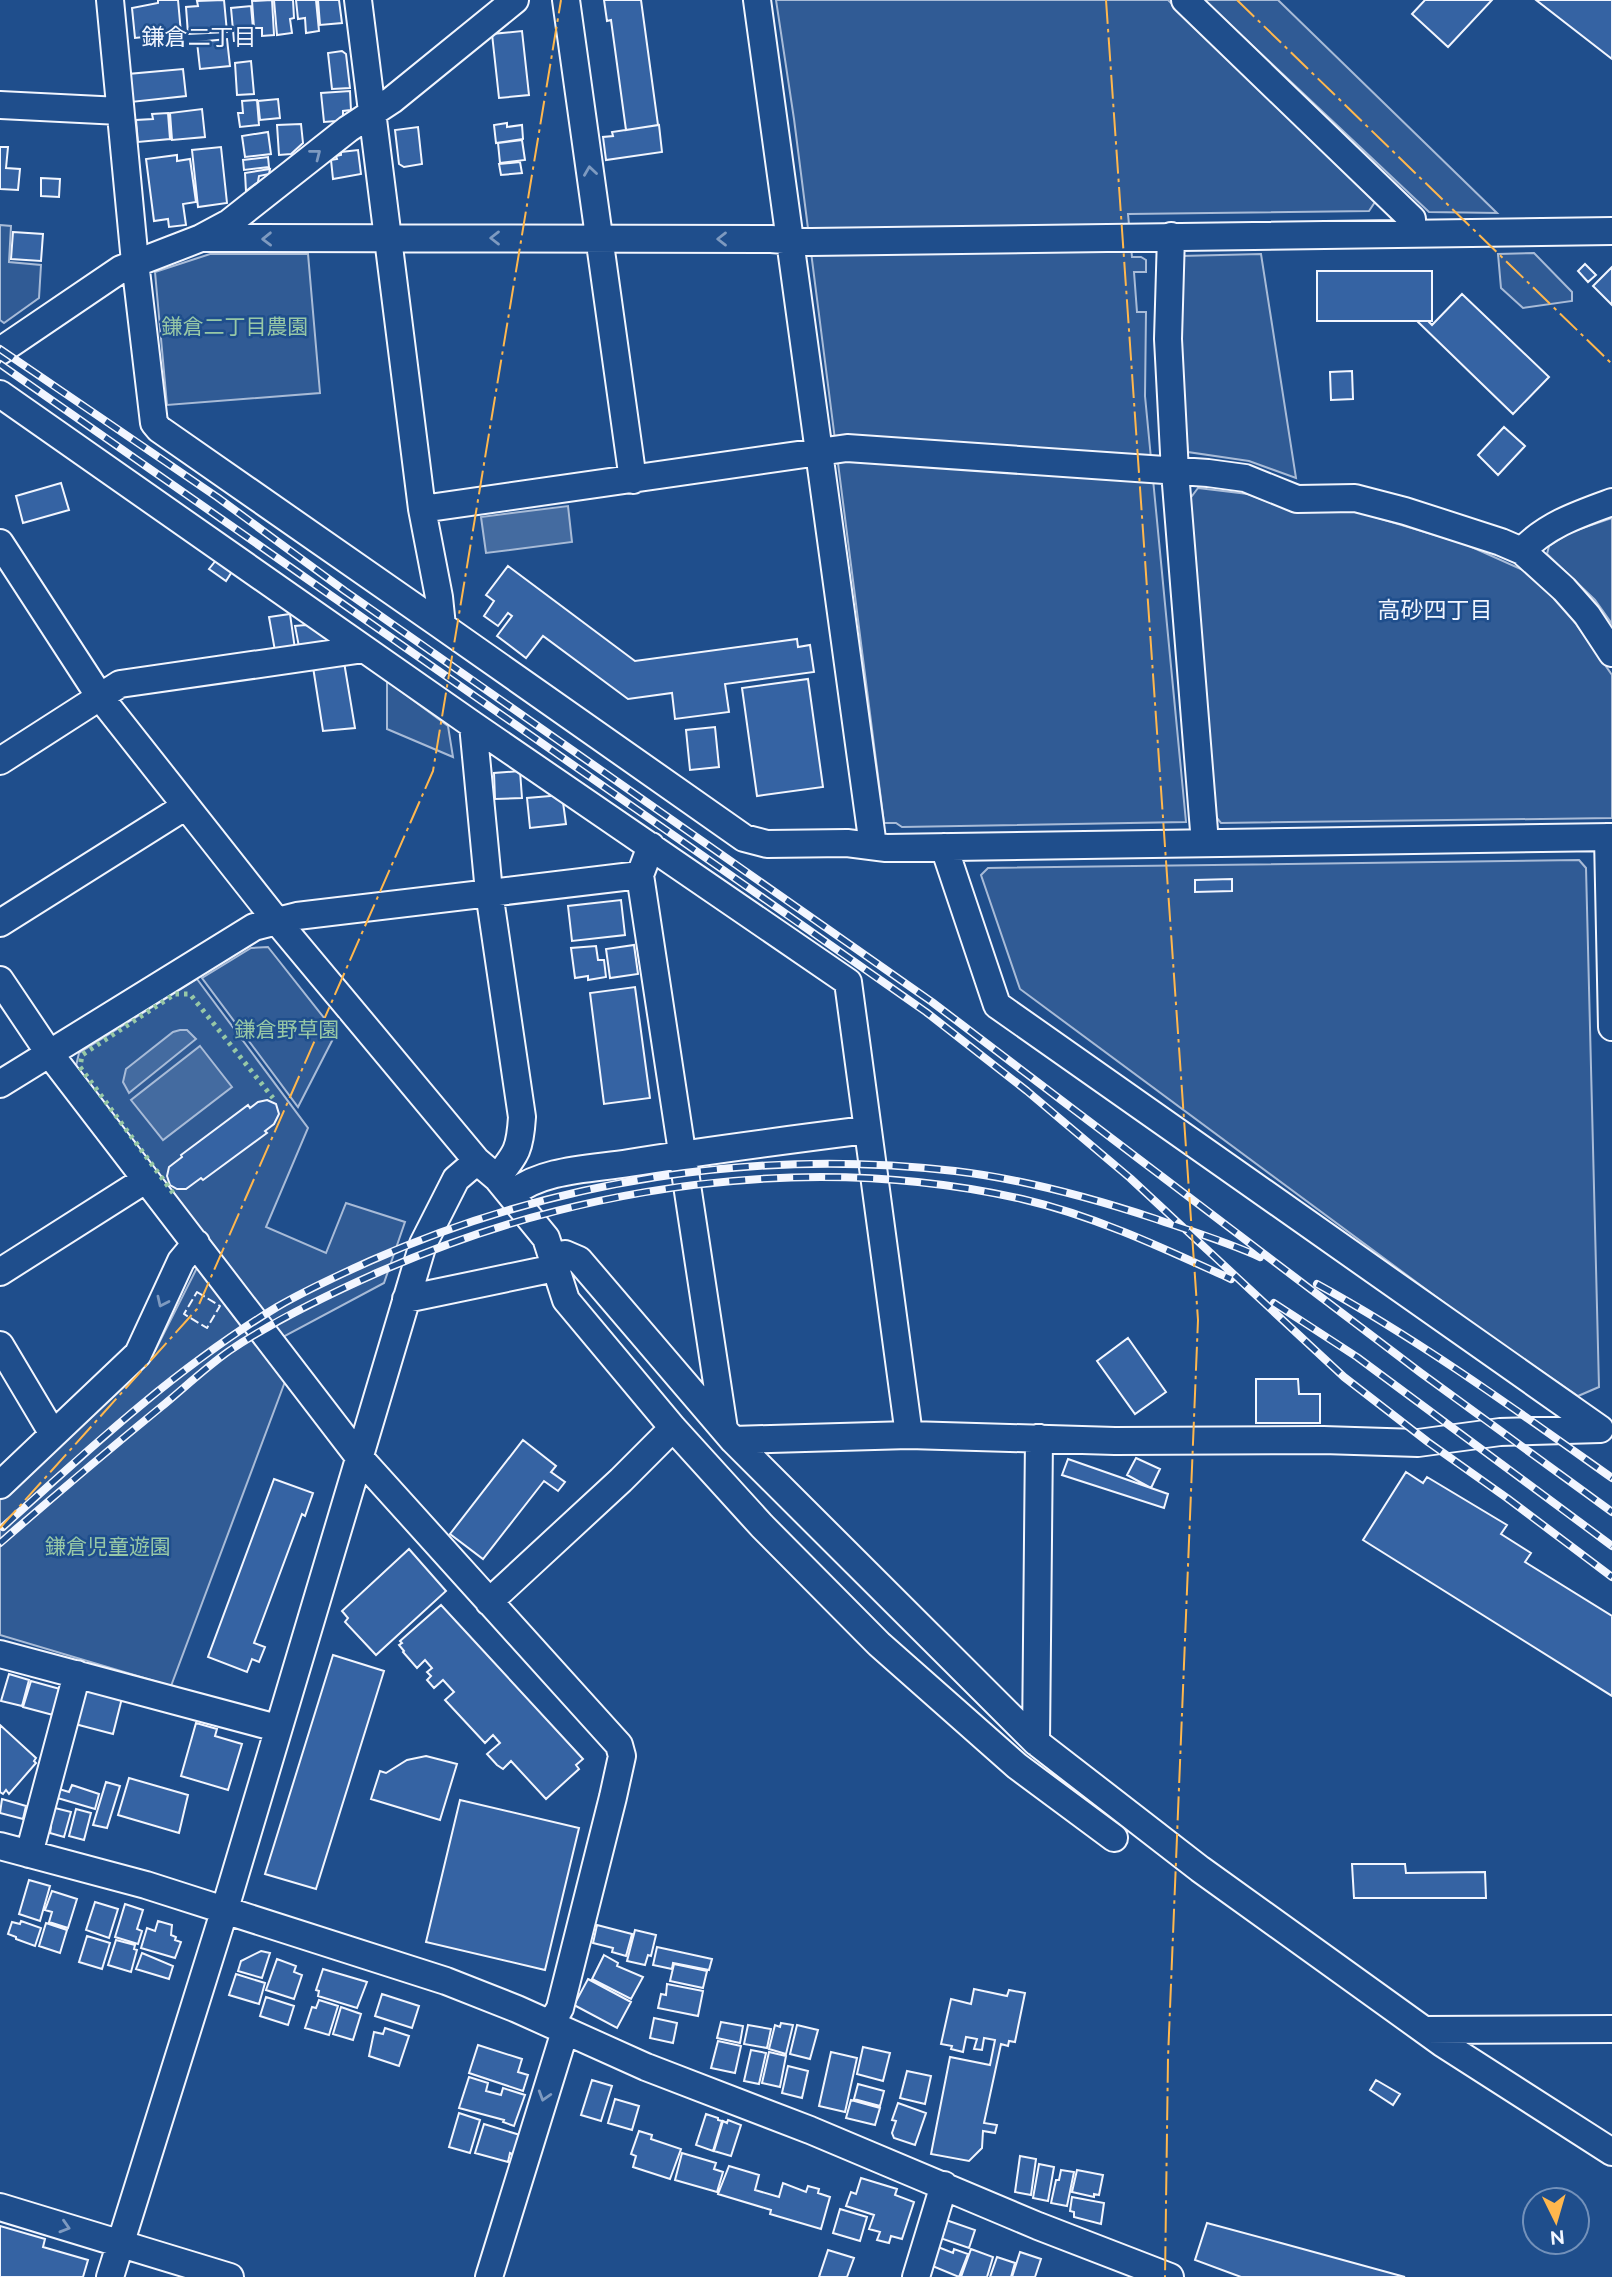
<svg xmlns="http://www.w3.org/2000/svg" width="1612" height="2277" font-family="Raleway,'Noto Sans JP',sans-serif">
  <rect width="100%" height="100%" fill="#1f4e8c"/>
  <path fill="#305b95" stroke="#a8bbd7" stroke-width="2" d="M776 0H1168L1375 202 1369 211 1128 214 1132 257H1141L1146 260V272H1134L1137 312H1146L1145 396 1186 822 902 827 896 823H884L794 119Z
    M1204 0H1278L1497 213 1429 212Z
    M0 225 11 226 9 262 41 265 39 298 4 323 0 320Z
    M1534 253 1572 292V301L1523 308 1501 288 1498 254Z
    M210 254H308L320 393 167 405 155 272Z
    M1261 254 1296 478 1249 461 1188 452 1179 360 1181 256Z
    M1198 488 1248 494 1294 512H1358L1465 544 1532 574 1562 604 1612 675V818L1221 823 1216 817 1189 500Z
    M1612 518V624L1595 600 1547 554 1549 546 1571 532Z
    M387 681 448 726 453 757 387 729Z
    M1579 860 1586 868 1599 1387 1578 1396 1481 1330 1020 989 981 875 988 868Z
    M268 947 336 1033 298 1107 202 978 251 948Z
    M197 979 308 1128 266 1227 326 1253 346 1203 405 1222 384 1283 264 1347 286 1379 171 1686 0 1635V1500L155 1351 209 1244 76 1066 79 1053Z"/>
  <path fill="#446ba0" stroke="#a8bbd7" stroke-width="2" d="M568 506 572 542 486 553 481 517Z
    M180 1030H187L196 1039 129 1093 123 1082 126 1069 173 1032Z
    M200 1046 232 1087 163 1140 131 1100Z"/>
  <path fill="#3563a3" stroke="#f2f6ff" stroke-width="2" d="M158 0H178L181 33 135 38 132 8 158 3Z
    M224 0 227 32 188 34 186 7 198 6 197 1Z
    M272 0 274 35 262 36V28H254L252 1Z
    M274 0H293L294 18 290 19 292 33 277 35Z
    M296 0H316L319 31 306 33 305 18 298 19Z
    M318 0H339L342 23 320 25Z
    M604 0H641L658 125 626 130 611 20 607 21Z
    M1425 0H1492L1448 47 1412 14Z
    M1536 0H1612V59Z
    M251 6 254 40 234 41 231 8Z
    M522 31 529 95 499 98 492 34Z
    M227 39 230 66 200 69 197 42Z
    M342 51 346 54 350 88 332 89 328 53Z
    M251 61 254 94 237 95 235 63Z
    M183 69 186 96 131 102 128 74Z
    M350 91 351 110 343 111V116L337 121 324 122 321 93Z
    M278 99 280 118 260 120 258 101Z
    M257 100 259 125 240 127 238 113H243L242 101Z
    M202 109 205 137 172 140 170 113Z
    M168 113 170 139 138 142 136 120 153 119 152 114Z
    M507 123V127L522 125 523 139 496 143 494 125Z
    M301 124 303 143 291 154 279 155 277 125Z
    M659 125 662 152 606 160 603 137 613 136 612 132Z
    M418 127 422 164 404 167 399 164 395 130Z
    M268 132 271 154 245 157 242 136Z
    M522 140 525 160 500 163 498 143Z
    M0 147H8L6 168 20 169 18 190 0 189Z
    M221 147 227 203 198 207 192 150Z
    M358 150 361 174 333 179 331 160 337 159 336 156 341 155V152Z
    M177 155V161L190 159 196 202 183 204 186 225 169 227 168 219 154 221 146 159Z
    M268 157 269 167 244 170 243 160Z
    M520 162 522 173 501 175 499 164Z
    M270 169 269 174 259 176 258 182 246 191 245 173Z
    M41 178 60 179 59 197 41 196Z
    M13 232 43 234 41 261 11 259Z
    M1585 264 1596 275 1588 282 1578 271Z
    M1612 267V305L1593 286Z
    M1317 271H1432V321H1317Z
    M1462 294 1549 377 1513 414 1417 321H1428L1432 325Z
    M1352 371 1353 399 1331 400 1330 372Z
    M1504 427 1525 446 1498 475 1478 455Z
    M61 483 69 510 23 523 16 496Z
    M217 559 233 570 226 581 209 569Z
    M508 566 635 661 797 639 798 647 810 645 814 672 725 684 729 712 675 719 672 693 628 699 543 636 526 658 497 636 512 616 508 613 498 626 484 616 494 601 486 595Z
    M290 614 295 649 275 651 269 617Z
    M306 625 325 630 328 643 299 647 295 626Z
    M344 662 355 728 323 731 313 667Z
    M808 679 823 787 757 796 742 688Z
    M715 727 719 767 690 770 686 730Z
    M520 771 522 798 495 799 494 773Z
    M562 795 566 824 530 828 527 798Z
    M1232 879V891L1195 892V880Z
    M621 900 625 935 572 941 568 906Z
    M634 945 638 974 610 978 606 949Z
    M596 946 598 960H604L606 977 588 980V976L575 978 571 948Z
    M635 987 650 1098 604 1104 590 993Z
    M267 1100 276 1104 279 1114 274 1124 265 1131 267 1133 203 1180 201 1178 186 1189H177L170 1185 167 1176 169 1167 182 1157 181 1155 248 1105 250 1108 258 1102Z
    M1128 1338 1166 1392 1135 1414 1097 1361Z
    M1256 1379H1298L1299 1394H1320V1423H1256Z
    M523 1440 556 1466 551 1472 565 1482 558 1491 544 1481 483 1559 450 1534Z
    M1136 1458 1160 1469 1151 1488 1127 1475Z
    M1068 1459 1168 1494 1164 1508 1062 1475Z
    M1406 1472 1423 1483 1427 1477 1507 1525 1501 1534 1531 1553 1525 1562 1612 1616V1696L1363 1540Z
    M274 1479 313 1493 305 1516 302 1514 254 1643 265 1647 259 1662 252 1659 247 1672 208 1657Z
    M409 1549 446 1591 376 1655 345 1622 348 1618 342 1611Z
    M441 1605 583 1759 576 1765 579 1769 546 1799 511 1761 503 1769 497 1765 487 1754 500 1743 493 1735 485 1743 445 1700 454 1692 443 1680 434 1688 427 1680 431 1676 427 1672 432 1668 425 1660 417 1668 403 1652 404 1651 399 1645 402 1643 400 1641Z
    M333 1655 384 1671 316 1889 265 1874Z
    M9 1674 29 1680 22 1706 1 1701Z
    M31 1681 60 1689 53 1715 23 1707Z
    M84 1689 122 1698 113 1734 75 1724Z
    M196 1723 217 1729 215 1736 242 1744 228 1790 181 1776Z
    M0 1725 36 1758 34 1761 36 1763 9 1794 6 1790 3 1794 0 1792Z
    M426 1756 457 1764 440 1820 371 1799 380 1771 386 1773 407 1760Z
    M129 1778 188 1795 179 1833 118 1815Z
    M106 1782 120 1786 107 1828 93 1825Z
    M72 1785 99 1794 95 1809 54 1797 56 1788 69 1792Z
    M2 1799 26 1806 23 1819 0 1813Z
    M460 1800 579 1828 545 1970 426 1942Z
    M51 1807 71 1812 64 1837 50 1833 51 1827 45 1825Z
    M76 1809 91 1813 84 1840 69 1836Z
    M1352 1864H1405L1406 1873 1485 1872 1486 1898H1354Z
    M29 1880 50 1886 40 1921 19 1914Z
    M52 1891 77 1899 68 1928 49 1922 52 1912 45 1910Z
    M95 1902 118 1909 109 1938 86 1930Z
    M125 1904 143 1910 137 1929 142 1931 138 1944 115 1937Z
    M21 1921 41 1928 35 1946 16 1939V1937L8 1934 12 1922 20 1924Z
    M158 1921 172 1925 171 1935 176 1937 175 1940 181 1942 175 1958 141 1948 147 1928 155 1931Z
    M46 1923 67 1930 60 1953 39 1946Z
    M597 1925 632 1934 626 1956 612 1952 613 1948 593 1943Z
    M635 1930 656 1935 651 1956 648 1955 645 1965 627 1961Z
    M87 1936 110 1943 102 1969 79 1962Z
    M116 1940 135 1945 134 1949 137 1950 131 1972 108 1965Z
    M657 1947 712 1959 709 1970 673 1963 672 1969 653 1965Z
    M261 1951 270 1953 262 1978 238 1971 241 1961Z
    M142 1953 173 1966 169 1979 136 1969Z
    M604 1955 618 1963 617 1966 643 1977 631 1999 592 1979Z
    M277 1959 296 1966 294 1972 302 1975 294 1999 266 1990Z
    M674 1964 707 1971 703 1988 670 1981Z
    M323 1969 367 1982 357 2008 318 1996 319 1991 316 1990Z
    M236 1974 265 1983 259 2004 229 1995Z
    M588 1979 631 2002 617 2028 574 2005Z
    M667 1984 703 1991 698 2016 658 2008 661 1994 666 1995Z
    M974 1989 1007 1996 1009 1990 1025 1993 1015 2042 1009 2041 1008 2046 1001 2044 984 2123 997 2125 995 2133 983 2131 982 2148 969 2161 931 2154 950 2057 990 2065 995 2040 984 2038 982 2050 974 2049 977 2039 966 2037 963 2052 951 2049 952 2046 941 2044 951 1999 971 2004Z
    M382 1994 419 2006 412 2028 375 2016Z
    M266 1997 294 2006 288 2025 260 2016Z
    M319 2000 338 2006 329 2035 305 2028 312 2007 316 2008Z
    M341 2007 361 2014 353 2040 333 2034Z
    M654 2018 677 2023 673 2043 650 2038Z
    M721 2022 743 2026 740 2043 717 2038Z
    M781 2023 793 2025 786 2054 769 2049 775 2025 780 2027Z
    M748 2025 771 2029 767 2048 744 2044Z
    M797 2025 818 2030 810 2059 790 2054Z
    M385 2028 409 2036 399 2066 369 2056 374 2032 383 2034Z
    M718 2041 741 2046 735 2073 711 2068Z
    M478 2045 522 2059 518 2072 528 2075 523 2091 469 2073Z
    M863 2047 890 2053 883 2081 857 2074Z
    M751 2050 766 2053 759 2084 744 2081Z
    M769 2052 786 2056 780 2087 762 2083Z
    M831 2052 857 2058 845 2112 819 2106Z
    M788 2066 808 2071 802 2098 782 2093Z
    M907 2071 931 2076 925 2104 900 2098Z
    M469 2077 488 2083 486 2091 501 2095 503 2088 525 2095 514 2126 503 2122 504 2120 459 2108Z
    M592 2080 612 2086 601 2121 581 2115Z
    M1376 2080 1400 2094 1393 2105 1370 2090Z
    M858 2084 884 2091 880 2106 854 2099Z
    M615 2099 639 2106 632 2130 608 2123Z
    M851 2100 880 2108 875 2125 846 2118Z
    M898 2103 926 2113 915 2145 894 2138 892 2133 896 2121 892 2120Z
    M459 2113 480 2120 470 2153 449 2147Z
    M706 2114 718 2118V2120L722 2121 713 2151 696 2145Z
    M728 2120 741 2125 731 2156 714 2151 723 2121 727 2123Z
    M484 2124 520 2135 514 2155 510 2153 508 2162 475 2153Z
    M639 2131 652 2135 651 2139 681 2149 670 2179 633 2167 636 2156 631 2154Z
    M682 2153 716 2163 714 2169 723 2172 717 2192 675 2180Z
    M1020 2156 1036 2159 1031 2195 1015 2192Z
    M1039 2164 1054 2167 1048 2201 1033 2198Z
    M729 2166 759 2175 755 2190 779 2197 783 2183 806 2192 808 2186 819 2189 818 2193 830 2197 821 2229 770 2214 771 2210 718 2194Z
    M1061 2170 1074 2172 1067 2206 1051 2203 1056 2180H1059Z
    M1077 2170 1103 2175 1099 2195 1094 2194V2197L1072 2192Z
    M861 2178 897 2189 895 2195 914 2202 902 2239 891 2236 889 2243 877 2240 880 2232 869 2229 874 2215 846 2206 851 2192 856 2194Z
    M1072 2197 1104 2203 1101 2224 1074 2217V2212L1070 2211Z
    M840 2209 867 2217 860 2241 833 2233Z
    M946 2220 975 2230 969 2248 940 2238Z
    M1207 2223 1281 2243 1405 2277H1241L1195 2260Z
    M0 2226 45 2239 43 2247 88 2260 83 2277H0Z
    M938 2247 953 2253 954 2249 968 2254 959 2277 930 2265Z
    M971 2249 993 2257 987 2277H961Z
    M828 2250 854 2258 847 2277H819Z
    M1020 2252 1041 2259 1035 2277H1012Z
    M997 2257 1015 2263 1011 2277H990Z"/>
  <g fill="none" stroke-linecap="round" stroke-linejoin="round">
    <g stroke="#f2f6ff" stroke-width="30">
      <path id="minor" d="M110 0 135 262 154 423 159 429 442 626
        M358 0 422 509 439 597 442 626 744 838 767 844 847 843 886 848 1612 837
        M566 0 633 480
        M757 0 873 846
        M1185 0 1412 219V233
        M0 105 120 111
        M1171 236 1168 339 1175 472 1205 843
        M201 238 771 239 811 242 1612 231
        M0 351 121 269 201 238 229 223 348 129 392 100 515 0
        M0 394 473 725 848 982 909 1435
        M422 509 847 448 1208 473 1245 478 1297 499 1355 498 1405 511 1501 542 1522 551 1564 589 1587 615 1612 653
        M0 543 100 697 276 920 477 1161 497 1178 546 1238 566 1300 673 1428 762 1526 879 1644 1017 1766 1114 1838
        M1522 551C1546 525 1579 514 1612 502
        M473 725 489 892 522 1117C520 1149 517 1153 497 1178
        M0 761 120 684 364 649
        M1608 837 1612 1027
        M944 847 997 1005 1600 1429
        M640 875 724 1429
        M0 923 186 806
        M0 980 49 1053 359 1457 619 1745 622 1756 613 1797 560 2008 551 2024
        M0 1084 254 927 297 916 640 875 651 846
        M512 1194C542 1169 591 1169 629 1163 708 1150 787 1140 866 1130
        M552 1258 565 1254 579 1260 733 1440 1036 1742
        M0 1272 145 1180
        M406 1299 555 1268
        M0 1345 53 1434
        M1039 1438 1036 1742 1200 1869 1424 2030 1612 2029
        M733 1440 909 1435 1115 1441 1323 1440 1418 1443 1500 1432 1600 1429
        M0 1485 138 1354 181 1261 196 1243
        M489 1602 621 1480 673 1428
        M0 1654 277 1728
        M0 1846 146 1885 446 1981 517 2009 646 2067 810 2130 1038 2226 1170 2277
        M29 1854 77 1674
        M1424 2030 1442 2043 1612 2152
        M0 2207 230 2277
        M110 2277 224 1912 423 1244 456 1179 477 1161
        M489 2277 565 2031
        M916 2277 944 2185"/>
    </g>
    <use href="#minor" stroke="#1f4e8c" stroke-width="26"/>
    <g stroke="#f2f6ff" stroke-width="8">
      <path id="rail" d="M0 349 217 497 345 591 932 1002 1421 1373 1612 1512
        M0 364 926 1012 1027 1091 1130 1178 1344 1377 1428 1442 1507 1498 1612 1577
        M1317 1284C1421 1341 1516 1410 1612 1478
        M1274 1303 1357 1357 1612 1546
        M3 1527C90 1448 176 1368 277 1307 306 1290 339 1275 370 1261 553 1180 756 1148 955 1171 1023 1179 1092 1198 1156 1219 1191 1231 1227 1242 1260 1257
        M0 1543C53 1497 106 1452 161 1407 183 1389 205 1368 229 1351 275 1320 327 1295 379 1272 578 1185 808 1151 1022 1199 1095 1216 1163 1248 1231 1279"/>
    </g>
    <use href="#rail" stroke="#1f4e8c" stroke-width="5" stroke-dasharray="16" stroke-linecap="butt"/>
    <path stroke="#97c8a6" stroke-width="5" stroke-dasharray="3.5 5" stroke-linecap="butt" d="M173 1193 80 1067 82 1055 175 994H190L273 1098"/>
    <path stroke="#f2f6ff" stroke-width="2" stroke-dasharray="9 3.5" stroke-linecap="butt" d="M197 1292 220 1306 207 1328 184 1314Z"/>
    <path stroke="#ffb74d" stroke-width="2" stroke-dasharray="24 5 3.5 5" stroke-linecap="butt" d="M1106 0 1198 1320 1168 2058 1165 2277
      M1237 0 1612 364
      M0 1528 197 1309 433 771 561 0"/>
  </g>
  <defs><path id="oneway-chevron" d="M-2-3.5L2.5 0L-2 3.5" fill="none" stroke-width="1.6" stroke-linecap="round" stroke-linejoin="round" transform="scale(1.75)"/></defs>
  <g stroke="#7e9ac0">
    <use href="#oneway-chevron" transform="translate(316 154) rotate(-38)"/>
    <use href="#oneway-chevron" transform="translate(590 171) rotate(-98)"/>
    <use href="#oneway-chevron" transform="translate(495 238) rotate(-180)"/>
    <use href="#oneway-chevron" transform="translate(267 239) rotate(179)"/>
    <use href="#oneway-chevron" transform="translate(722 239) rotate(-180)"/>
    <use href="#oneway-chevron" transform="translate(162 1302) rotate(115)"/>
    <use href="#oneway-chevron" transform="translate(544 2096) rotate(107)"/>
    <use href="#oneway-chevron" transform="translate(65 2227) rotate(17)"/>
  </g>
  <g text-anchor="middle" stroke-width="5" stroke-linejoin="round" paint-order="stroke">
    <g font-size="21" fill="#97c8a6" stroke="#1f4e8c">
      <text x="235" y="334">鎌倉二丁目農園</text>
      <text x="287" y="1037">鎌倉野草園</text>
      <text x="108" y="1554">鎌倉児童遊園</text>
    </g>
    <g font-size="23" fill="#f2f6ff" stroke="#1f4e8c">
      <text x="199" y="45">鎌倉二丁目</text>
      <text x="1435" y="618">高砂四丁目</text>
    </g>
  </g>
  <g transform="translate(1556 2221) rotate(175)"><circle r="33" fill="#1f4e8c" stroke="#7391ba" stroke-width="2"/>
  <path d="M0-5L12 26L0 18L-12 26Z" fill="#ffb74d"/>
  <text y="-10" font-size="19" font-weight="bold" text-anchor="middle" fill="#f2f6ff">N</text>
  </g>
</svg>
